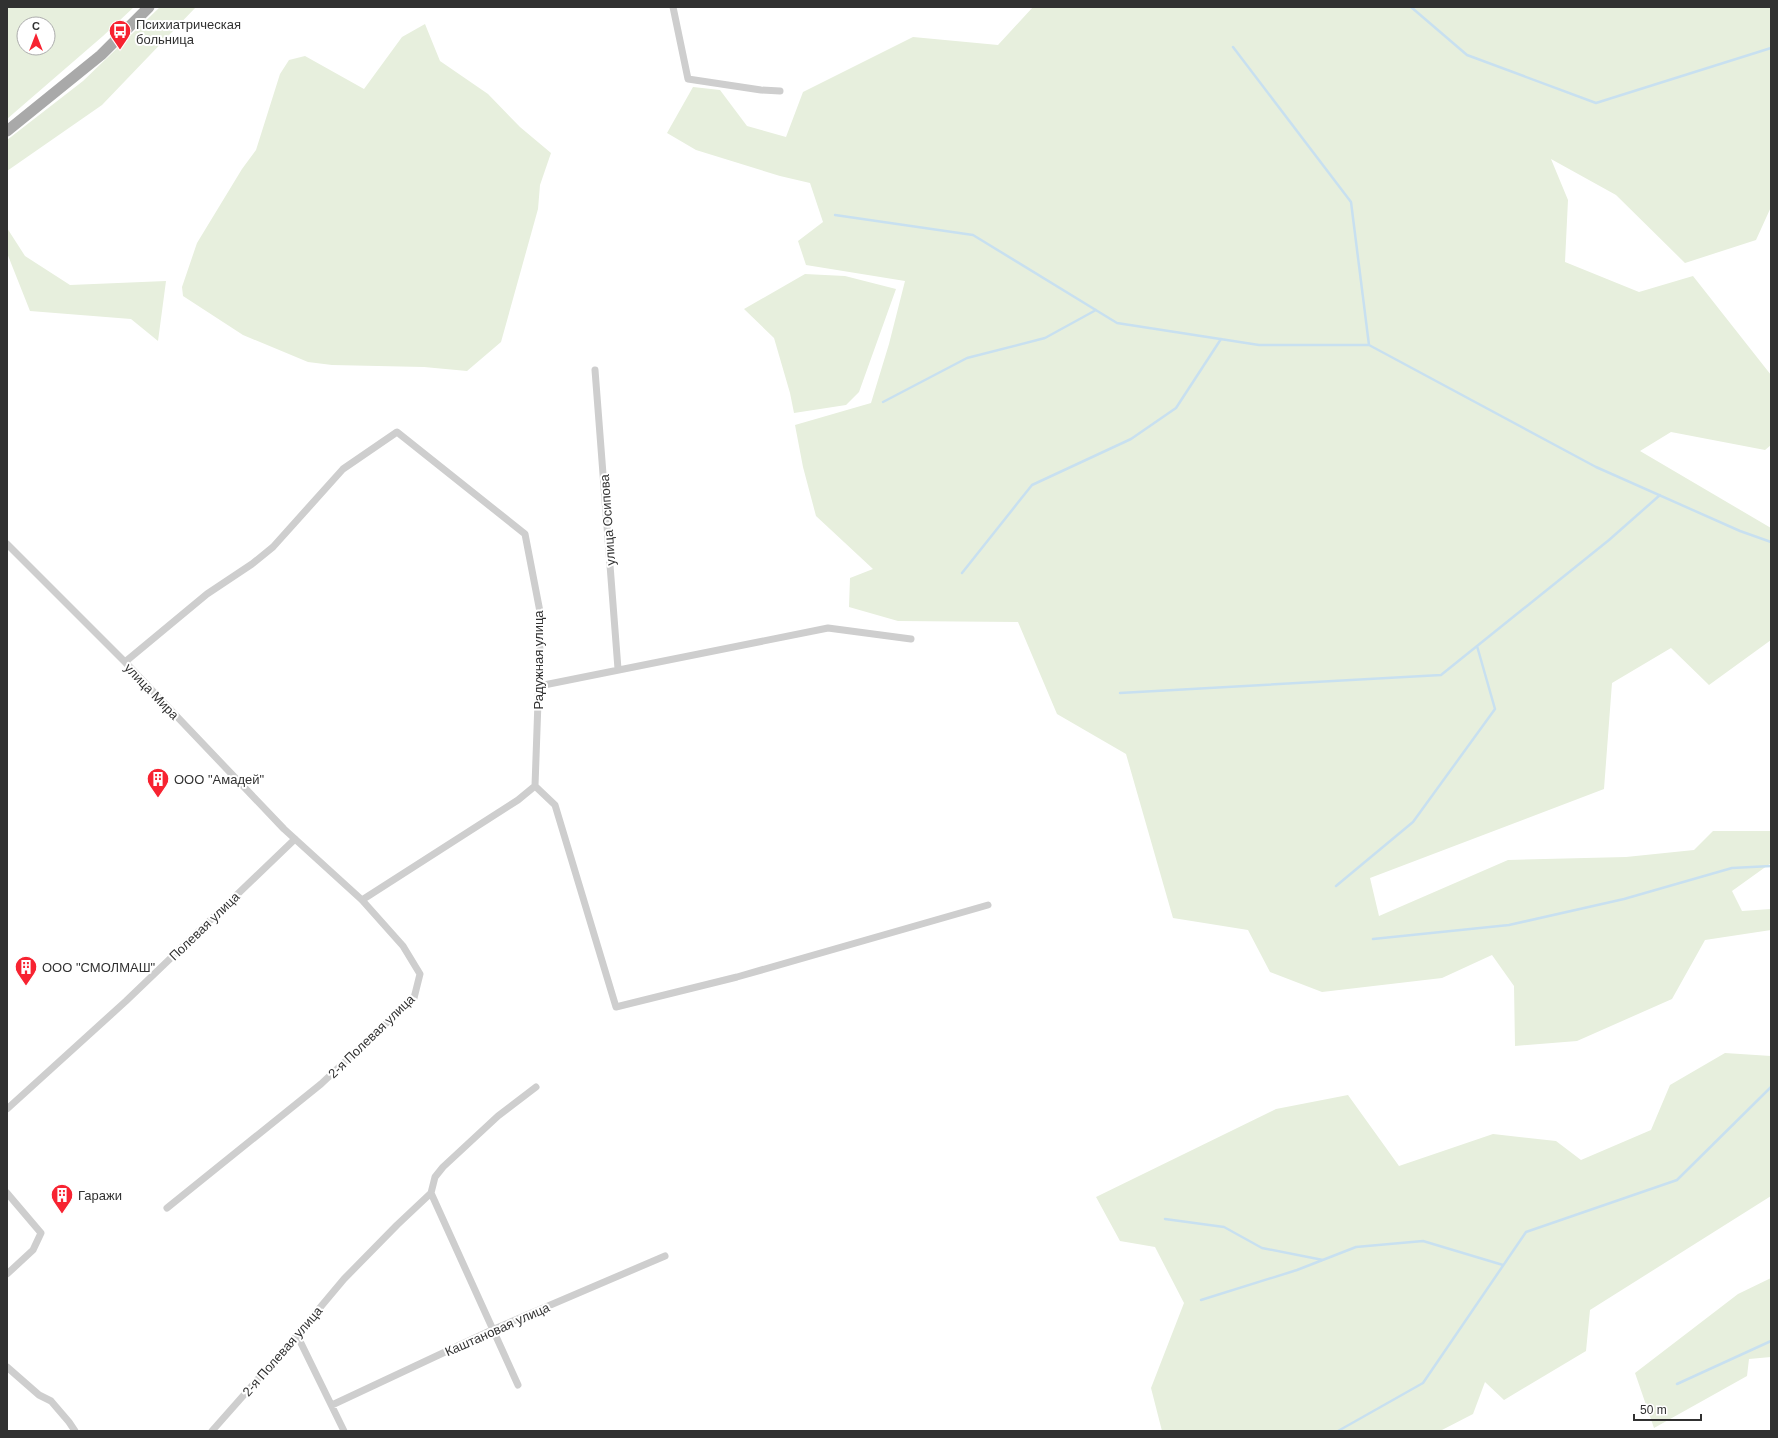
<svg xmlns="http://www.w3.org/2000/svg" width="1778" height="1438" font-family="Helvetica,sans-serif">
  <rect width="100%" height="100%" fill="#fff"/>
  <path fill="#e7efdd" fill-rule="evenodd" d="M7 7H134L103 36 7 119ZM24 24H48V48H24Z
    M160 7H196L102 105 7 171V140L83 81Z
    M1033 7H1771V207L1756 240 1685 263 1616 195 1551 159 1568 200 1565 262 1639 292 1693 276 1771 375V445L1765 450 1671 432 1640 451 1771 528V640L1709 685 1671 648 1612 683 1604 789 1370 878 1379 916 1508 860 1626 857 1694 850 1713 831H1770L1771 863 1732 891 1742 911 1771 909V930L1705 940 1672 999 1577 1041 1515 1046 1514 986 1492 955 1442 978 1322 992 1270 972 1248 930 1173 918 1126 754 1057 714 1018 622 898 621 849 607 850 578 873 569 816 516 803 467 795 425 871 403 889 344 905 281 806 265 798 241 823 222 810 183 780 176 696 150 667 133 693 87 720 90 747 126 786 137 803 92 913 37 998 45Z
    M425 24 440 61 488 94 520 127 551 153 540 185 538 209 501 342 467 371 424 367 332 365 308 362 243 335 183 296 182 287 197 243 242 169 256 150 280 74 289 60 305 56 364 89 402 37Z
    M7 228 25 256 70 285 166 281 158 341 131 319 30 311 7 253Z
    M805 274 845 276 896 289 859 392 846 405 794 413 790 393 774 338 744 309Z
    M1725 1053 1771 1056V1196L1590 1310 1586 1351 1504 1400 1485 1382 1473 1414 1440 1431H1162L1151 1388 1184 1303 1155 1247 1120 1241 1096 1197 1276 1109 1348 1095 1399 1166 1493 1134 1556 1141 1581 1160 1651 1130 1670 1085Z
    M1771 1278V1357L1749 1359 1747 1376 1654 1428 1635 1373 1738 1294Z"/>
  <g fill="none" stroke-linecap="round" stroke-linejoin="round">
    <path stroke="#c8e0f0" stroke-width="2.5" d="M1411 7 1467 55 1596 103 1771 48
      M1233 47 1351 202 1369 345
      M835 215 973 235 1117 323 1259 345H1369L1596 467 1740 531 1771 542
      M883 402 967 358 1045 338 1096 310
      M962 573 1032 485 1131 439 1176 408 1221 339
      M1120 693 1441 675 1609 540 1660 495
      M1336 886 1413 822 1495 709 1477 646
      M1373 939 1509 925 1624 899 1732 868 1771 866
      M1165 1219 1224 1227 1262 1248 1323 1260
      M1201 1300 1297 1270 1356 1247 1423 1241 1503 1265
      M1677 1384 1771 1341
      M1338 1431 1423 1383 1526 1232 1677 1180 1771 1087"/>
    <path stroke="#cecece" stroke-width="7" d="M673 7 688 79 761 90 780 91
      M595 370 618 669
      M7 544 125 662 284 829 362 900 403 946 420 974 414 998 369 1039 321 1084 167 1208
      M125 662 207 594 252 564 273 547 343 469 397 432 525 534 541 617 535 786 518 800 362 900
      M539 686 828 628 911 639
      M535 786 555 805 616 1007 737 977 988 905
      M7 1109 126 1001 295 839
      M7 1193 41 1233 33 1250 7 1274
      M431 1193 518 1385
      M297 1335 344 1431
      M7 1367 39 1395 51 1401 69 1422 75 1431
      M332 1405 492 1330 665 1256
      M212 1431 297 1335 344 1279 397 1225 431 1193 435 1177 443 1167 498 1116 536 1087"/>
    <path stroke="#a9a9a9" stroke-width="11" d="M7 131 101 55 149 7"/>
  </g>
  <defs>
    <g id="bus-pin" transform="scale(1.15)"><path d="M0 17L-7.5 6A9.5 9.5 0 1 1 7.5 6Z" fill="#f72331" stroke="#fff"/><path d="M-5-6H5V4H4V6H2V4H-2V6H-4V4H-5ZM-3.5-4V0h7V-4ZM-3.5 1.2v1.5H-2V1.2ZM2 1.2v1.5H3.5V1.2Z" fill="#fff"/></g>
    <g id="building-pin" transform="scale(1.15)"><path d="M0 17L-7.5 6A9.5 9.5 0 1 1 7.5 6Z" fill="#f72331" stroke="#fff"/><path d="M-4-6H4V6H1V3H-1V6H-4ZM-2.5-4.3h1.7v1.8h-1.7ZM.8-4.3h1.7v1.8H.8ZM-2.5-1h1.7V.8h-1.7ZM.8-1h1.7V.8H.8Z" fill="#fff"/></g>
  </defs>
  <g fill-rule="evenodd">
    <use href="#bus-pin" x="120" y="31"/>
    <use href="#building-pin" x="158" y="779"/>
    <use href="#building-pin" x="26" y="967"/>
    <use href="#building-pin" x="62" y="1195"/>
  </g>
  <g text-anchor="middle" stroke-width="4" stroke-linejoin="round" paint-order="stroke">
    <g font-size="13" fill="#313131" stroke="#fff" text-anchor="start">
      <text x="136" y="29">Психиатрическая<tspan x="136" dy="15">больница</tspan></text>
      <text x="174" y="784">ООО "Амадей"</text>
      <text x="42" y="972">ООО "СМОЛМАШ"</text>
      <text x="78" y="1200">Гаражи</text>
    </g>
    <g font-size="13" fill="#313131" stroke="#fff">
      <text transform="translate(607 520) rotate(-94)" y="5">улица Осипова</text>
      <text transform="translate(538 660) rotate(-90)" y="5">Радужная улица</text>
      <text transform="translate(152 691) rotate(46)" y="5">улица Мира</text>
      <text transform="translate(204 926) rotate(-44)" y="5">Полевая улица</text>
      <text transform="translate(371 1036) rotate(-44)" y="5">2-я Полевая улица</text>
      <text transform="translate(497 1329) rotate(-24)" y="5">Каштановая улица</text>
      <text transform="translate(282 1351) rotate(-49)" y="5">2-я Полевая улица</text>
    </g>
  </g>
  <rect width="1778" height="1438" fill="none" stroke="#313131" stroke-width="16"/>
  <g transform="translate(36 36)"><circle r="19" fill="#ffffff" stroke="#adadad"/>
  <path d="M0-3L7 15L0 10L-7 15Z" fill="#f72331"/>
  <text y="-6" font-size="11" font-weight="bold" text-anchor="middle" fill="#313131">С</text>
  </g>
  <path d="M1634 1414v6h67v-6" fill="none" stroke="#313131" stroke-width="2"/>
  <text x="1640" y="1414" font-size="12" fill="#313131" stroke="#ffffff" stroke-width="3" paint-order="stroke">50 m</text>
</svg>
